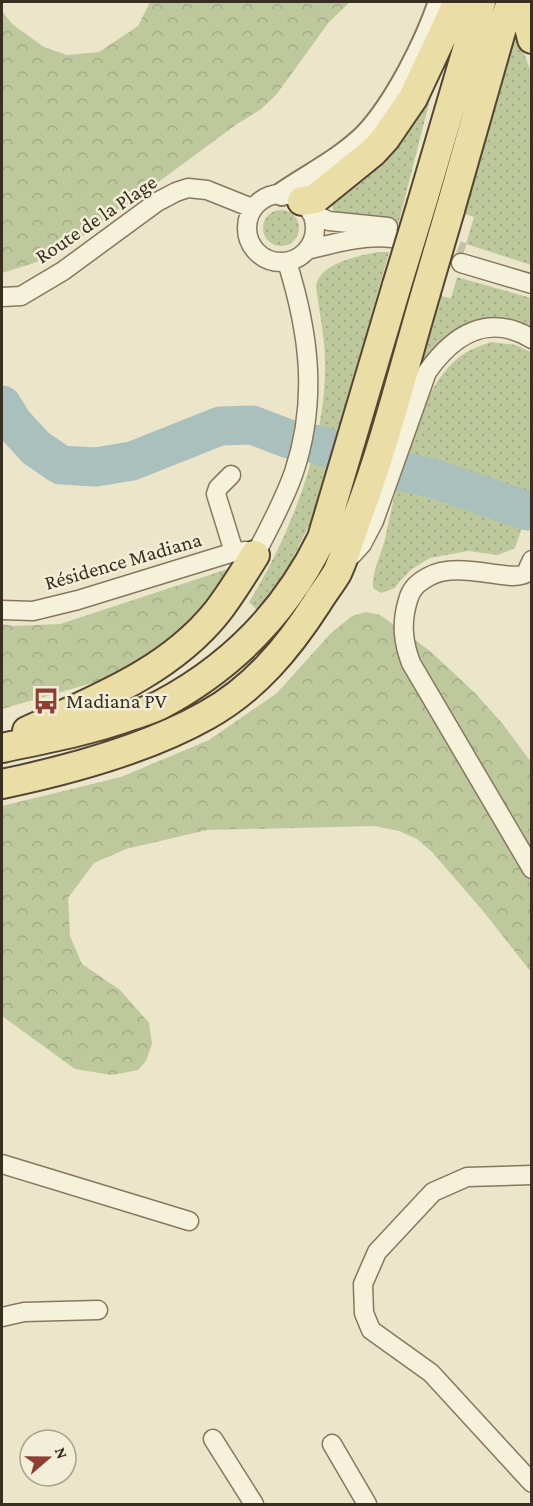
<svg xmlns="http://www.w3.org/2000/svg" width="533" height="1506" font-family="'Crimson Pro',serif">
  <defs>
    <pattern id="grass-dots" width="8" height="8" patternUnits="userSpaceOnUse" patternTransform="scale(1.5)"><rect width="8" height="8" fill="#bec89d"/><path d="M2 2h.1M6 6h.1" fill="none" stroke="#a4ac87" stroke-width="1.8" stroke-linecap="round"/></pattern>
    <pattern id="forest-crowns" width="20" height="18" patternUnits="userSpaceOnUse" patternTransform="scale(1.5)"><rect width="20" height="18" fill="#bec89d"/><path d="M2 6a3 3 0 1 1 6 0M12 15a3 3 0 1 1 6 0" fill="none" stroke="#a4ac87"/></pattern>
  </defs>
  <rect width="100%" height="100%" fill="#ebe5c9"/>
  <path fill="url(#grass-dots)" d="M515 29 531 72V265L466 244 474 217 465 214Z
    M436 76 398 225 343 215 333 210 331 203Z
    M263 228a18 18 0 1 1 36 0a18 18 0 1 1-36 0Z
    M378 252H389L316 511 283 578 257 610 249 602C291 534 326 444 325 363 325 337 319 311 316 286 320 263 358 256 378 252Z
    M457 277 531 298V328C483 308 450 325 421 366L440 296 451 298Z
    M491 342 516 345 532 353 531 501 515 548 498 555 468 551 430 558 412 569 400 581 395 588 381 593 373 588C372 570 381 556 385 539 396 487 415 393 458 358 468 350 479 346 491 342Z"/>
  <path fill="url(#forest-crowns)" d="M150 2H350L329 22 276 95 261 109 237 124 111 217 59 252 34 263 2 273V11L12 24 44 47 67 55 99 52 138 26Z
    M234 567 212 599 161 648 99 681 2 709V624L13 626 60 624Z
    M366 612 380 615 430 651 474 692 502 723 531 762V972L483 911 432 852 417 839 399 831 375 826 207 830 126 849 94 863 68 898 70 936 82 964 120 990 149 1023 152 1044 146 1061 138 1070 112 1075 75 1069 2 1016V806L121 777 209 740 277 693 331 633 352 616Z"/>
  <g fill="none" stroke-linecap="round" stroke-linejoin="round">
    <path stroke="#a9c0bc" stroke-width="39" d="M2 405 13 423 36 448 61 465 96 467 132 461 220 426 252 425 289 439
      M314 444 330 449
      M403 472 429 477 528 511"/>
    <path stroke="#c7c1a7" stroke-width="18" stroke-dasharray="18 9" stroke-linecap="butt" d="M432 241 464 252"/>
    <g stroke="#86785f" stroke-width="21">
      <path id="minor" d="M247 228a34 34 0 1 1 68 0a34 34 0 1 1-68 0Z
        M311 213 329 221 388 227
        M307 250C336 243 362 235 392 238
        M461 263 532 284
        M2 297 21 296 63 271 157 202 176 192 188 188 207 190 252 208
        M231 475 218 488 216 494 234 552
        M352 555 362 544 374 521 427 372C453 335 488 312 532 339
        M532 560 526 573C512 584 458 559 428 577 417 583 411 589 408 600 401 623 403 642 411 663L532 869
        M2 610 33 611 78 600 234 552 246 551 255 555C269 528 284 501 294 472 318 400 309 332 287 262
        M2 1164 189 1221
        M532 1175 467 1177 433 1192 377 1252 363 1284 364 1313 371 1330 431 1373 532 1483
        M2 1317 24 1312 98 1310
        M213 1439 254 1504
        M332 1444 367 1504"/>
    </g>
    <g stroke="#86785f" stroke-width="26">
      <path id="tertiary" d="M282 194C310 175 342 159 366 135 396 103 426 43 440 2"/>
    </g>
    <g stroke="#544633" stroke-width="32">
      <path id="primary" d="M532 3 529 27 532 39
        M302 201 315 199 373 152 385 139 413 98 458 2
        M422 203 481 2
        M450 210 501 31 511 2
        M27 731C95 700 169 672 217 612 231 594 243 574 255 555
        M2 748C44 739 88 731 130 716 139 713 150 710 160 705 232 667 286 612 322 538L397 285
        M2 784C69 770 147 749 207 715 254 689 288 648 317 603 323 593 331 583 337 573 345 556 351 536 357 518 385 444 404 367 426 292"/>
    </g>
    <use href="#minor" stroke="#f6f1db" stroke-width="18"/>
    <use href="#tertiary" stroke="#f6f1db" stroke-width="22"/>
    <use href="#primary" stroke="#eadda5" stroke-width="28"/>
    <g stroke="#544633" stroke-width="32" stroke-linecap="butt">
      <path id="primary-bridge" d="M397 285 422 203
        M426 292 450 210"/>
    </g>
    <use href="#primary-bridge" stroke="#eadda5" stroke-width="28"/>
  </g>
  <defs>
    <g id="bus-bare" transform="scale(2.07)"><path d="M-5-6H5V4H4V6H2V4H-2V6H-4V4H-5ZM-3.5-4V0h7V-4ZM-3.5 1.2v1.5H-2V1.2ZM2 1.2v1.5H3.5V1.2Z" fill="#903e34" stroke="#f3eed8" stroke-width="2.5" paint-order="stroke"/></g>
  </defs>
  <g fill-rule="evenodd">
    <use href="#bus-bare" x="46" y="701"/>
  </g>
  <g text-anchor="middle" stroke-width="5" stroke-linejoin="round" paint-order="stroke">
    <g font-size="21" fill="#382f21" stroke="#f3eed8">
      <text transform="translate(96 219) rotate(-34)" y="7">Route de la Plage</text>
      <text transform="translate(123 561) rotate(-16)" y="7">Résidence Madiana</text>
    </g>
    <g font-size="21" fill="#382f21" stroke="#f3eed8" text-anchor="start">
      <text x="66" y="708">Madiana PV</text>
    </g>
  </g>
  <rect width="533" height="1506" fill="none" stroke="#382f21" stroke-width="6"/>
  <g transform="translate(48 1458) rotate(70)"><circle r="28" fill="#f3eed8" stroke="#a8a28f" stroke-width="1.5"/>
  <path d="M0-4.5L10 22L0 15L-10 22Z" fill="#903e34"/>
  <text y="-9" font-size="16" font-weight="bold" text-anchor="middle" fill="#382f21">N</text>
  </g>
</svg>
